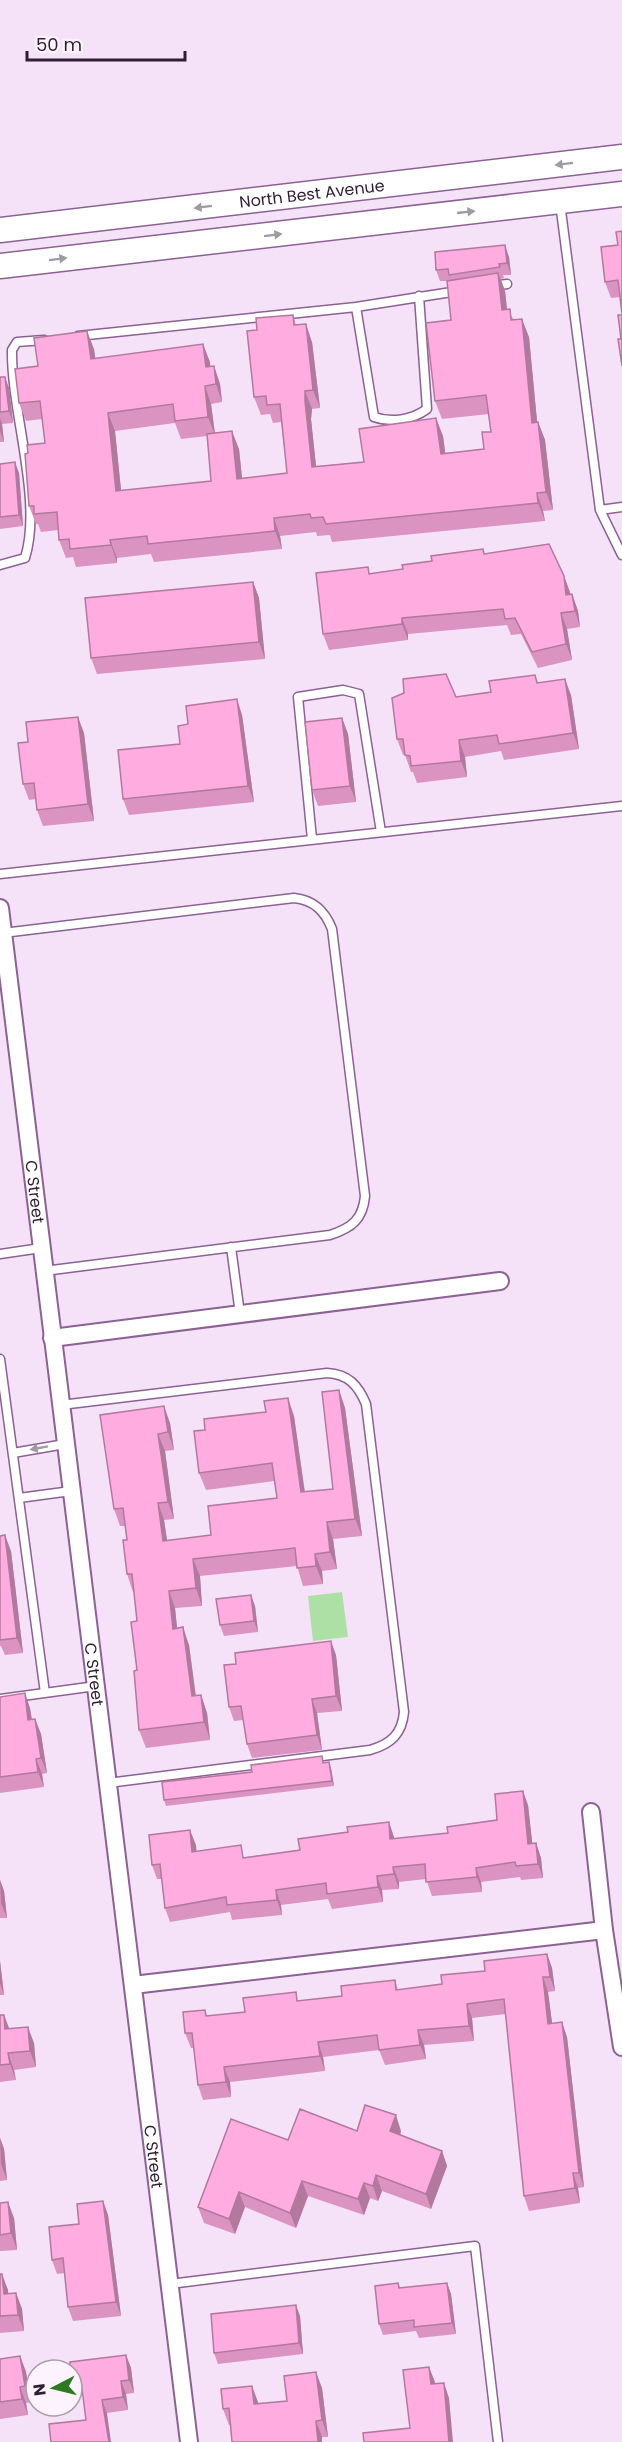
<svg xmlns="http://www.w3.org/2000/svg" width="622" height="2442" font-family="Poppins,sans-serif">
  <rect width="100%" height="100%" fill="#f5e2f9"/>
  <path fill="#ade0a5" d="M342 1592 348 1637 313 1641 308 1596Z"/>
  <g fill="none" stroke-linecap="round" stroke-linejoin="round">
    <g stroke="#8c6194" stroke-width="11">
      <path id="lane" d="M560 203 600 510 622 555
        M492 286 507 284
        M356 307 374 417C391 423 412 420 427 409L419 296
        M78 336 356 307 458 291
        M600 510 622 507
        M0 565 25 558C43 500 11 412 12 350L17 342 44 340
        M312 839 298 697 343 690 359 694 381 832
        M0 874 622 806
        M3 933 294 898C314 900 325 911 332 929L365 1196C363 1219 352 1228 330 1235L44 1271
        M231 1247 240 1314
        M0 1254 41 1248
        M0 1359 45 1693
        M61 1405 327 1373C348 1374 358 1385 366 1404L404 1712C402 1734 391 1744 370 1750L108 1783
        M13 1453 65 1444
        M19 1498 71 1491
        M0 1699 96 1686
        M170 2284 475 2246 498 2442"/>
    </g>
    <g stroke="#8c6194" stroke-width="20">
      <g id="street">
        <path id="s1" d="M0 908 189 2442"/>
        <path d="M52 1338 500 1281"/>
        <path d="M591 1812 604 1930 622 2047"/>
        <path d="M133 1985 604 1930"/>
      </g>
    </g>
    <g stroke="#8c6194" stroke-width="27">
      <g id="secondary">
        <path id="s2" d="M0 230 622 157"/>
        <path d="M0 266 622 194"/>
      </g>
    </g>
    <use href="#lane" stroke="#fff" stroke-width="8"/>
    <use href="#street" stroke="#fff" stroke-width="16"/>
    <use href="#secondary" stroke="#fff" stroke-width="24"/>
  </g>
  <path fill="#db94c2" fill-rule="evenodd" d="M622 231 620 297 611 298 605 282Z
    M509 257 511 275H503L504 278 501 279 505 291 507 309 514 320 529 337 537 422H538L545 440 553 510 543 511 545 521 332 542 330 535 317 536 316 532 280 536 282 549 154 562 151 554 117 558V563L76 567 73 557 66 558 59 540 58 530 41 532 38 524H36L29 506 28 453 45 443 42 419 26 421 19 403 38 366 94 349 95 359 210 362V367L214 366 220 384 222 402 211 404 215 433 239 449 242 478 287 473 281 422 273 423 270 414 261 415 254 397 257 330 293 315 296 325 312 342 320 408 312 409 311 419 316 466 364 462 443 436 445 453 484 449 491 432 489 414 442 419 435 401 451 320 447 281H440L436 270ZM175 423 181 439 207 436 211 481 121 491 115 431Z
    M0 377 9 388 13 423 2 424 4 442H0Z
    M0 464 19 473 23 526 0 529Z
    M485 554 564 576 570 595 572 594 578 611 580 627 567 629 572 660 538 668 521 634 511 635 507 625 408 634V640L329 650 323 634 370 573 403 569Z
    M253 582 259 598 265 659 97 674 91 658Z
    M535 675 538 683 571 695 579 749 504 760 501 751 465 757 467 777 417 783 413 772H411L405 755H403L397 739 456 697 491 692Z
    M242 715 254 802 129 815 123 799 180 744Z
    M342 718 348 734 356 802 318 806 312 790Z
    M84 733 94 821 43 826 37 810 36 799 29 800 23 784 28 742Z
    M339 1390 345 1408 362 1536 333 1539 337 1569 322 1571 323 1584 303 1586 297 1566 200 1576 202 1606 175 1608 177 1628 189 1645 196 1696 201 1695 207 1713 210 1740 146 1748 139 1730 137 1670V1621L134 1592H133L127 1574V1540L125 1526H120L114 1509 100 1415 170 1423 174 1450 165 1451 174 1519 164 1520 167 1541 211 1535 277 1498 274 1481 206 1490 199 1473 294 1416 305 1492 333 1489Z
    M0 1536 11 1551 23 1653 5 1655 1 1646H0Z
    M255 1606 258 1632 224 1636 220 1625Z
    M336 1655 342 1711 317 1713 322 1750 252 1758 247 1744 243 1720 234 1721 229 1707Z
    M0 1697 30 1708 32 1720 35 1719 41 1734 47 1773 42 1774 44 1787 0 1793Z
    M324 1763 331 1768 334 1786 166 1806 164 1800 252 1772Z
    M528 1805 532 1843H536L541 1858 543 1878 521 1880 520 1877 481 1882 482 1892 432 1896 426 1879 399 1882V1889L382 1890 383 1902 332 1909 328 1899 281 1905 282 1915 232 1920 230 1912 170 1922 165 1908 162 1879H157L152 1865 196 1845V1851L245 1857 300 1850 348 1832 389 1822 394 1839 448 1833 497 1820Z
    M0 1880 4 1891 7 1918H0Z
    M547 1954 552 1968 555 1991 548 1992 552 2023 567 2037 584 2187 578 2188 580 2203 529 2211 524 2196 506 2014 472 2018 474 2041 424 2045 426 2059 385 2065 379 2050 323 2057 325 2071 230 2082 231 2097 203 2100 198 2085 194 2048H191L185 2033 205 2010 207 2016 245 2012 299 2001 342 1996 395 1980 398 1990 442 1984Z
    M0 1961 4 1995H0Z
    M0 2015H4L9 2028 34 2043 36 2067 14 2070 16 2080 0 2082Z
    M357 2131H401L400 2135 442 2151 447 2166 431 2209 382 2191 378 2201 370 2198 364 2215 308 2196 296 2228 245 2207 235 2234 204 2223 198 2207 288 2140Z
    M0 2138 4 2149 7 2180 0 2181Z
    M103 2201 108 2215 121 2316 73 2321 68 2307 65 2273 57 2274 52 2260 79 2224Z
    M0 2203 14 2218 17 2250 0 2251Z
    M0 2274 8 2290V2293H16L22 2309 24 2331 0 2333Z
    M398 2283 400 2288 447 2283 451 2294 456 2334 419 2338 416 2331 383 2335 379 2324Z
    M300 2316 303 2354 218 2364 214 2353Z
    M126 2355 131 2368 134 2393 126 2394 128 2410 107 2413 86 2420 83 2395 77 2396 72 2382Z
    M20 2356 26 2372 31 2402 26 2403 28 2415 0 2419V2359Z
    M322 2388 328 2437H322V2442H232L230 2425H229L223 2409 258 2402V2404L287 2401Z"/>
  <path fill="#b2789e" d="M505 245 509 257 511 275 507 263Z
    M498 273 505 291 509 328 502 310Z
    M522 319 529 337 539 441 532 423Z
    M306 324 312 342 320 408 313 390Z
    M87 331 94 349 98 377 91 359Z
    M203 344 210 362 212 385 206 367Z
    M214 366 220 384 222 402 216 384Z
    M5 377 9 388 13 423 9 411Z
    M205 386 211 404 215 435 208 417Z
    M305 391 312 409 311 419 318 484 312 467 305 401Z
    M108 413 115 431 123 509 116 491Z
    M0 418 2 424 4 442 0 431Z
    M436 418 443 436 448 472 441 454Z
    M538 422 545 440 553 510 546 492Z
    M232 431 239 449 244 497 237 479Z
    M15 462 19 473 23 526 19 515Z
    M537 493 543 511 545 521 538 503Z
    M274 518 280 536 282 549 275 531Z
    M110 540 117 558V563L111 545Z
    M564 576 570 592 572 612 566 595Z
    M253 582 259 598 265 659 259 642Z
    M572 594 578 611 580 627 575 611Z
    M561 613 567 629 572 660 566 644Z
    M402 618 408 634V640L402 624Z
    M565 679 571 695 579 749 573 733Z
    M237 699 242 715 254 802 248 786Z
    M78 717 84 733 94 821 88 804Z
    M342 718 348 734 356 802 350 786Z
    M459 740 465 757 467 777 461 761Z
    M339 1390 345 1408 362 1536 355 1519Z
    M288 1398 294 1416 307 1509 301 1492Z
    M164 1406 170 1423 174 1450 168 1432Z
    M158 1434 165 1451 174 1519 168 1502Z
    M158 1503 164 1520 170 1559 163 1541Z
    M327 1522 333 1539 337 1569 330 1552Z
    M5 1535 11 1551 23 1653 17 1638Z
    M315 1554 322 1571 323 1584 316 1566Z
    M193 1559 200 1576 202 1606 196 1588Z
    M169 1591 175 1608 179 1646 173 1629Z
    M251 1595 255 1606 258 1632 254 1621Z
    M183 1627 189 1645 198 1714 192 1696Z
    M331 1641 336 1655 342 1711 336 1696Z
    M25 1693 30 1708 34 1735 28 1720Z
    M201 1695 207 1713 210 1740 204 1722Z
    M312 1699 317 1713 322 1750 317 1735Z
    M35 1719 41 1734 47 1773 41 1758Z
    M36 1759 42 1774 44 1787 38 1772Z
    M329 1762 331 1768 334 1786 332 1781Z
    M523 1791 528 1805 534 1858 528 1844Z
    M389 1822 394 1837 396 1854 390 1839Z
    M190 1830 196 1845 198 1867 192 1852Z
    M536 1843 541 1858 543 1878 538 1864Z
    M393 1867 399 1882V1889L394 1874Z
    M476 1868 481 1882 482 1892 477 1877Z
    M377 1876 382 1890 383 1902 378 1887Z
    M0 1880 4 1891 7 1918 1 1903Z
    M276 1890 281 1905 282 1915 277 1900Z
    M547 1954 552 1968 555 1991 550 1977Z
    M0 1961 4 1995 0 1983Z
    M543 1977 548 1992 554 2038 548 2024Z
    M467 2004 472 2018 474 2041 469 2026Z
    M4 2015 10 2031 5 2029Z
    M562 2022 567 2037 584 2187 579 2173Z
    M28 2027 34 2043 36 2067 30 2051Z
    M418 2030 424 2045 426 2059 420 2045Z
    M318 2042 323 2057 325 2071 320 2056Z
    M8 2053 14 2070 16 2080 10 2064Z
    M224 2067 230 2082 231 2097 226 2082Z
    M396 2115 401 2131 396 2147 390 2131Z
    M0 2138 4 2149 7 2180 1 2164Z
    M442 2151 447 2166 431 2209 426 2194Z
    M573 2173 578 2188 580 2203 575 2188Z
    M376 2175 382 2191 378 2201 373 2186Z
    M302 2181 308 2196 296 2228 290 2213Z
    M364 2183 370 2198 364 2215 358 2199Z
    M239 2192 245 2207 235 2234 229 2219Z
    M103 2201 108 2215 121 2316 116 2302Z
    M8 2202 14 2218 17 2250 11 2233Z
    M2 2274 8 2290 10 2310 4 2294Z
    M447 2283 451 2294 456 2334 452 2323Z
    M16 2293 22 2309 24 2331 18 2315Z
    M296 2305 300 2316 303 2354 299 2343Z
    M126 2355 131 2368 134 2393 129 2380Z
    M20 2356 26 2372 31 2402 25 2386Z
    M429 2367 435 2382 437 2399 431 2384Z
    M316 2372 322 2388 328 2437 322 2420Z
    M121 2381 126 2394 128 2410 123 2397Z
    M444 2383 449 2398 453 2442H449Z
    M252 2386 258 2402 260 2420 254 2404Z
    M20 2387 26 2403 28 2415 22 2399Z
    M102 2400 107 2413 111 2442H109Z
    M316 2421 322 2437V2442H318Z"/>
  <path fill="#fface1" stroke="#b2789e" stroke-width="1.5" d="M622 231V314L618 280 605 282 601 247 618 245 616 232Z
    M505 245 507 263 499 264 500 267 449 275 448 269 436 270 435 252Z
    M498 273 502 310 510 309 511 320 522 319 532 423 538 422 546 492 537 493 538 503 326 524 323 517 311 518 310 514 274 518 275 531 148 544 147 536 110 540 111 545 70 549 69 539 59 540 57 512 34 514V506H29L25 454 28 453 27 445 45 443 40 401 19 403 15 369 38 366 34 338 87 331 91 359 203 344 206 367 214 366 216 384 205 386 208 417 175 421 173 404 108 413 116 491 211 481 207 434 232 431 237 479 287 473 280 404 267 405 266 396 254 397 247 331 257 330 256 318 293 315 294 325 306 324 313 390 305 391V401L312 467 364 462 359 429 436 418 441 454 484 449 482 432H491L486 395 435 401 426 323 451 320 447 281Z
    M618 315H622V366L618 339H621Z
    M0 377H5L9 411 0 412Z
    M15 462 19 515 0 517V464Z
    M549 544 564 576 566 595 572 594 575 611 561 613 566 644 532 652 515 618 505 619 503 609 402 618V624L323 634 316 573 368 567 369 574 403 569 402 565 432 561 431 556 483 549 484 554Z
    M253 582 259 642 91 658 85 598Z
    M446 674 456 697 491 692 489 681 535 675 537 683 565 679 573 733 499 744 497 735 459 740 461 761 411 766 410 756 405 755 403 739H397L392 698 404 693 403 679Z
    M237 699 248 786 123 799 118 750 180 744 178 726 188 724 186 706Z
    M78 717 88 804 37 810 34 783 23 784 20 760 18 743 28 742 26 722Z
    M342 718 350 786 312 790 305 722Z
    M339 1390 355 1519 327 1522 330 1552 315 1554 316 1566 297 1568 295 1548 193 1559 196 1588 169 1591 173 1629 183 1627 192 1696 201 1695 204 1722 139 1730 134 1671 137 1670 131 1622 137 1621 132 1574H127L123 1540H127L123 1508 114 1509 100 1415 164 1406 168 1432 158 1434 168 1502 158 1503 163 1541 211 1535 208 1506 277 1498 272 1463 199 1473 194 1431 205 1430 204 1419 266 1412 264 1401 288 1398 301 1492 333 1489 322 1392Z
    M5 1535 17 1638 0 1640V1536Z
    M251 1595 254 1621 220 1625 216 1599Z
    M331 1641 336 1696 312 1699 317 1735 247 1744 241 1706 229 1707 224 1665 236 1664 235 1653Z
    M25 1693 28 1720 35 1719 41 1758 36 1759 38 1772 0 1777V1697Z
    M322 1756 323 1763 329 1762 332 1781 164 1800 162 1782 252 1772 251 1765Z
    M523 1791 528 1844 536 1843 538 1864 516 1866 515 1862 476 1868 477 1877 426 1882 425 1864 393 1867 394 1874 377 1876 378 1887 327 1894 326 1883 276 1890 277 1900 227 1905 226 1897 165 1908 160 1864 152 1865 149 1835 190 1830 192 1852 241 1845 243 1858 300 1850 298 1839 348 1832 347 1827 389 1822 390 1839 448 1833 447 1827 497 1820 495 1794Z
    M547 1954 550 1977H543L548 2024 562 2022 579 2173H573L575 2188 524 2196 504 1999 467 2004 469 2026 418 2030 420 2045 379 2050 377 2035 318 2042 320 2056 224 2067 226 2082 198 2085 192 2033H185L183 2012 205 2010 206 2016 245 2012 243 1998 296 1992 297 2001 342 1996 341 1986 395 1980 396 1990 442 1984 441 1975 485 1971 484 1961Z
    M0 2015H4L5 2029 28 2027 30 2051 8 2053 10 2064 0 2065Z
    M365 2105 396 2115 390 2131 442 2151 426 2194 376 2175 373 2186 364 2183 358 2199 302 2181 290 2213 239 2192 229 2219 198 2207 231 2119 288 2140 300 2109 357 2131Z
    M103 2201 116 2302 68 2307 63 2258 52 2260 49 2227 79 2224 77 2204Z
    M8 2202 11 2233 0 2235V2203Z
    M0 2274H2L4 2294 16 2293 18 2315 0 2316Z
    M398 2283 399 2288 447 2283 452 2323 414 2327V2320L379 2324 375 2286Z
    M296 2305 299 2343 214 2353 211 2314Z
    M126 2355 129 2380 121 2381 123 2397 102 2400 109 2442H51L49 2424 86 2420 81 2381 72 2382V2370H70V2362Z
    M20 2356 25 2386 20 2387 22 2399 0 2402V2359Z
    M429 2367 431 2384 444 2383 449 2442H364L363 2433 410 2428 403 2370Z
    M316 2372 322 2420 316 2421 318 2442H232L229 2408 223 2409 221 2389 252 2386 254 2404 287 2401 284 2376Z"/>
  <defs><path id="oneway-solid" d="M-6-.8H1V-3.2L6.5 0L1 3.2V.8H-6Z" transform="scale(1.5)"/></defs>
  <g fill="#a199a3">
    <use href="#oneway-solid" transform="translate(564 164) rotate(173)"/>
    <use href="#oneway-solid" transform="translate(203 207) rotate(173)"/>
    <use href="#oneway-solid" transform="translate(466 212) rotate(-6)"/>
    <use href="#oneway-solid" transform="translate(273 235) rotate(-7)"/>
    <use href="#oneway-solid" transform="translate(58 259) rotate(-7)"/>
    <use href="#oneway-solid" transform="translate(39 1448) rotate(170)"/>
  </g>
  <g text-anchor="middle" stroke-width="4.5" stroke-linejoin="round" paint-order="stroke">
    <g font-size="16" fill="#2f1d32" stroke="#fdf3fe">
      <text dy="6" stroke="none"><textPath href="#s2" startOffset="314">North Best Avenue</textPath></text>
      <text dy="6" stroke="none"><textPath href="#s1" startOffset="286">C Street</textPath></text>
      <text dy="6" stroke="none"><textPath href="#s1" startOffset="772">C Street</textPath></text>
      <text dy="6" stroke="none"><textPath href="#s1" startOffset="1258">C Street</textPath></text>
    </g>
  </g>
  <g transform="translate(54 2388) rotate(263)"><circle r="28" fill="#fdf3fe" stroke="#ab9dac" stroke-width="1.5"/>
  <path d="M0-4.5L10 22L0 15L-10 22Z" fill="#2e7a22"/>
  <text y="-9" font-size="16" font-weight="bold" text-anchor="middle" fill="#2f1d32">N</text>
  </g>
  <path d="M27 51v9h158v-9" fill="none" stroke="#2f1d32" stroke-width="3"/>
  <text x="36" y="51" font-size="18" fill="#2f1d32" stroke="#fdf3fe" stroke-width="4.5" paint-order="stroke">50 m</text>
</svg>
